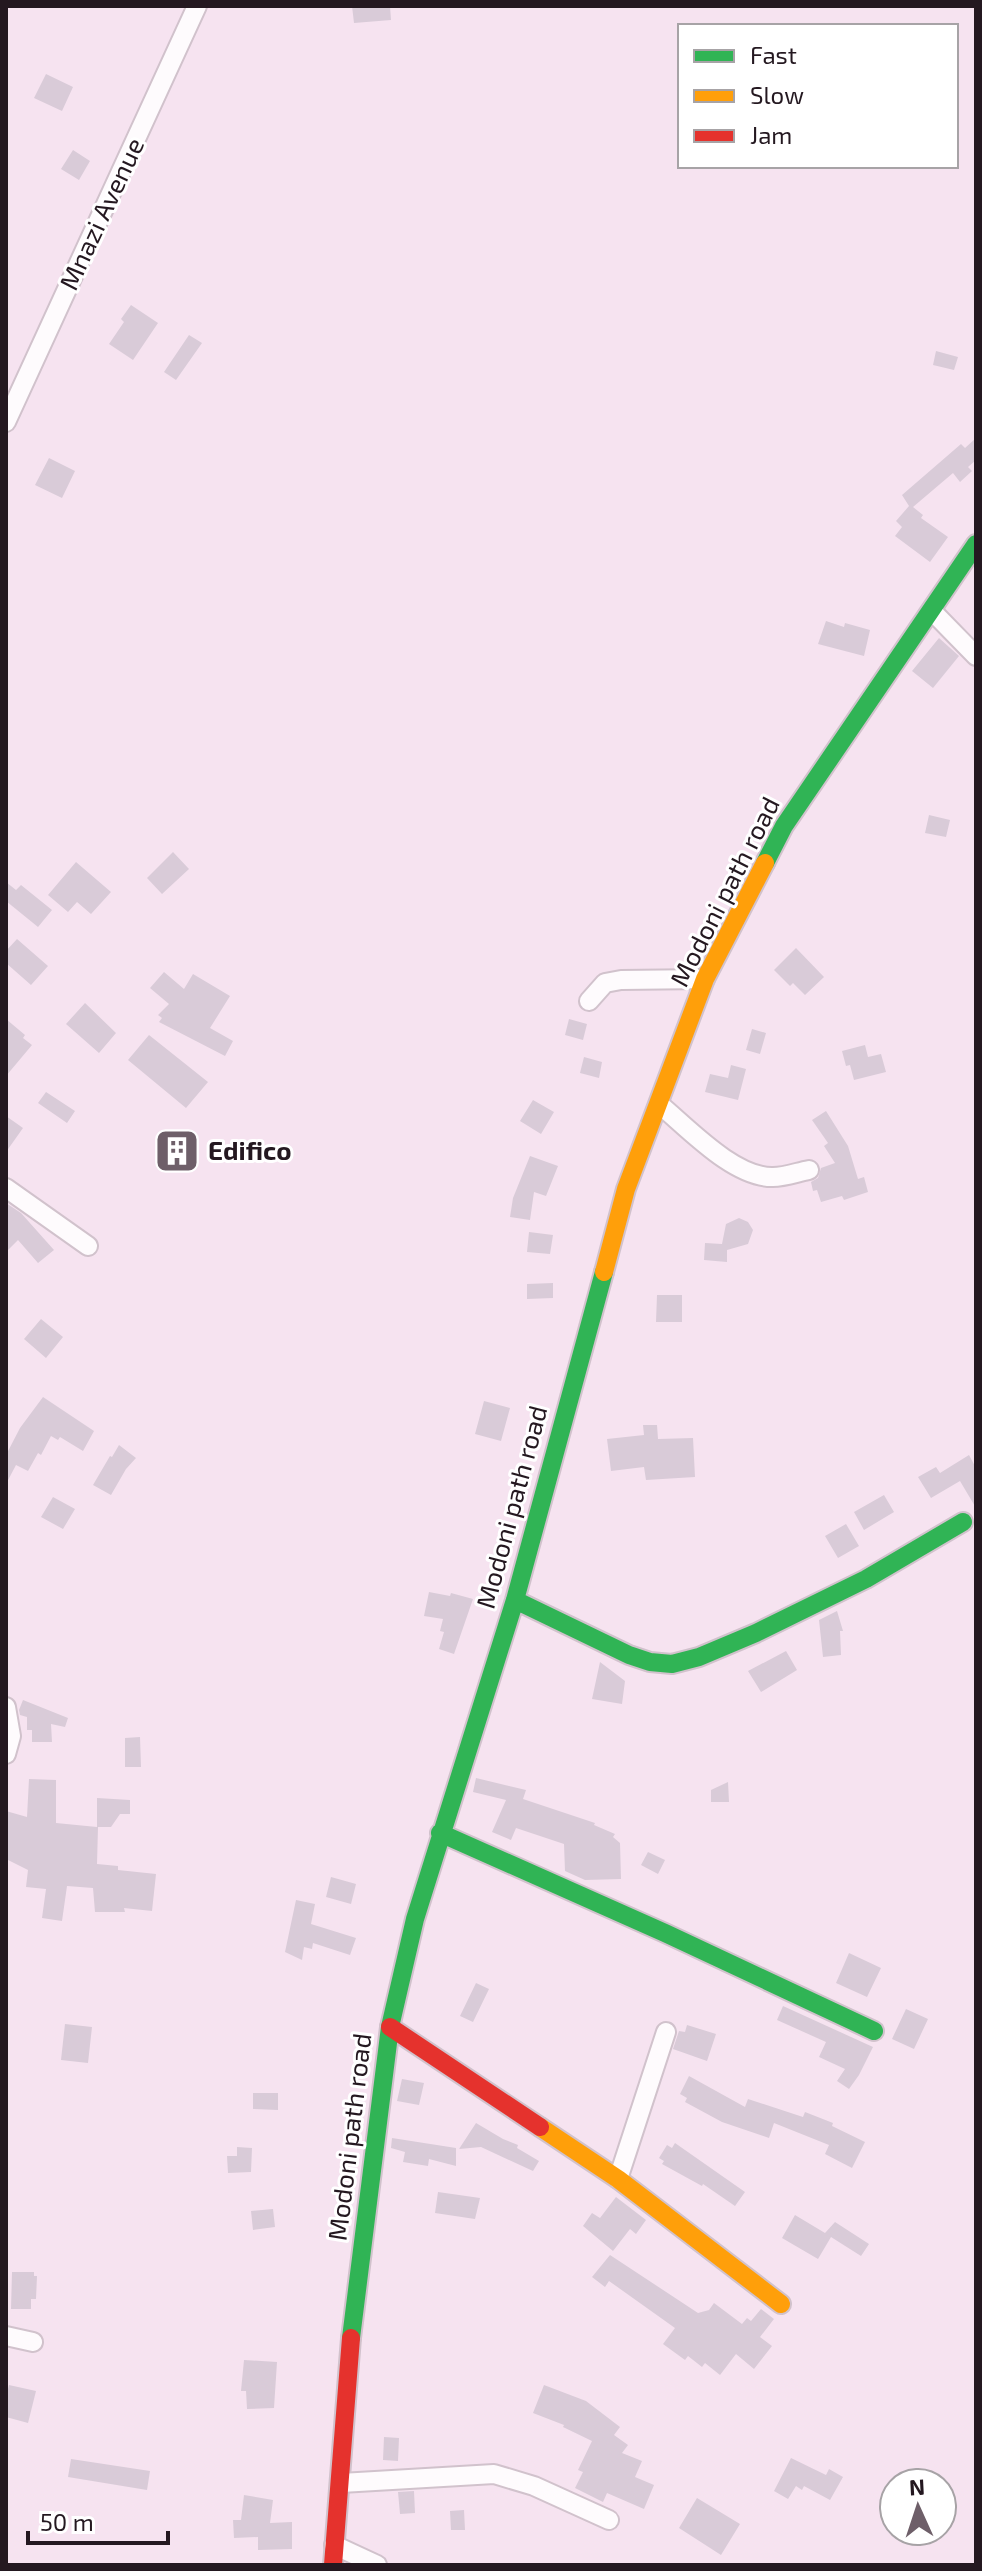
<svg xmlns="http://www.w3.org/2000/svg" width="982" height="2571" font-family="'Exo 2',sans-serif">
  <rect width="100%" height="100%" fill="#f6e3f0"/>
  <path fill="#d9cbd8" d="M352 6H390L391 20 354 23Z
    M46 74 73 87 62 111 34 98Z
    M73 150 90 161 79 180 61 169Z
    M131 305 158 323 133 360 109 344 124 322 121 319Z
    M189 335 202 343 176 380 164 372Z
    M936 351 958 357 954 370 933 365Z
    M976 438V460L968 467 972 471 960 482 953 473 913 507 923 515 921 518 948 537 930 562 895 536 902 527 896 521 909 506 902 495 961 444 965 448Z
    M49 458 75 471 62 498 35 485Z
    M826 621 844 627 845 623 870 630 864 656 818 644Z
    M939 638 959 656 933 688 912 671Z
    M929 815 950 820 946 837 925 833Z
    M173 852 189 869 162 894 147 878Z
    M76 862 111 892 91 914 77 902 68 912 48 895Z
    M6 882 16 890 21 885 52 910 38 927 6 901Z
    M17 939 48 966 31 985 6 963V951Z
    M796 948 824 977 805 995 793 983 790 986 774 970Z
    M164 972 184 989 193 974 230 996 210 1028 233 1041 225 1056 159 1022 162 1018 158 1015 169 1004 150 988Z
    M85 1003 116 1033 99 1053 66 1024Z
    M6 1019 25 1035 23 1038 32 1045 6 1076Z
    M569 1019 587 1024 583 1040 565 1035Z
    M752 1029 766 1033 760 1054 746 1050Z
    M149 1035 208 1082 186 1108 128 1060Z
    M865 1045 868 1057 881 1054 886 1072 854 1080 850 1065 846 1066 842 1051Z
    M584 1057 602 1062 599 1078 580 1073Z
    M731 1065 746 1069 738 1100 705 1092 710 1074 728 1078Z
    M46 1092 75 1111 67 1123 38 1103Z
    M533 1100 554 1112 541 1134 520 1121Z
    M826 1111 848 1146 858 1179 864 1177 868 1192 844 1200 842 1196 821 1202 817 1190 813 1191 811 1182 818 1178 821 1168 835 1163 824 1146 828 1143 812 1120Z
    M6 1116 23 1128 6 1152Z
    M530 1156 558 1166 546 1196 534 1192 530 1220 510 1217 513 1198Z
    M6 1203 21 1213 54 1250 38 1263 18 1240 6 1252Z
    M739 1218 748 1222 753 1230 748 1244 727 1250V1262L704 1260 705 1243 722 1244 726 1224Z
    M529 1232 553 1235 550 1254 527 1252Z
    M553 1283V1298L527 1299V1284Z
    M657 1295H682V1322H656Z
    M41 1319 63 1337 46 1358 24 1339Z
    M43 1397 94 1431 83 1451 60 1437 58 1440 51 1436 41 1455 38 1453 28 1471 16 1465 6 1484V1455L20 1428Z
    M484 1401 510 1408 501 1441 475 1434Z
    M643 1425H657L658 1439 693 1438 695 1477 646 1480 644 1467 611 1471 607 1439 644 1435Z
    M119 1445 136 1458 126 1469 111 1495 93 1485 110 1456 112 1457Z
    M969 1455 976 1468V1508L960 1481 931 1498 918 1477 936 1467 940 1473Z
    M884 1495 894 1512 864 1530 854 1512Z
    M53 1497 75 1509 63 1529 41 1517Z
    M846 1524 859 1546 838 1558 825 1536Z
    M429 1592 450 1596 451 1593 473 1599 454 1654 439 1649 444 1632 440 1631 443 1619 424 1616Z
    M837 1611 843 1631H840L841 1655 823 1657 819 1620Z
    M786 1651 797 1670 761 1692 748 1671Z
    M600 1662 625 1681 622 1704 592 1699Z
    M23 1700 68 1718 65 1727 51 1724 52 1742H32V1730H27V1717L20 1715 19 1710Z
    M140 1737 141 1767H125V1738Z
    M476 1778 526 1790 523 1799 595 1823 594 1825 615 1834 613 1837 620 1843 621 1879 585 1880 565 1871 564 1844 516 1828 511 1840 492 1832 506 1800 473 1792Z
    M29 1779 56 1780V1823L97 1827V1798L130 1800V1814H120L111 1827H98L97 1864 118 1866V1870L156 1874 152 1911 124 1908 125 1912H95L93 1888 67 1886 62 1921 42 1918 46 1889 26 1887 28 1870 6 1859V1811L27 1817Z
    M728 1782 729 1802H711V1790Z
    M648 1852 665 1860 658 1874 641 1865Z
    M331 1877 356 1884 351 1904 326 1897Z
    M296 1900 315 1904 311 1924 356 1938 350 1955 313 1943 312 1949 304 1947 302 1960 285 1952Z
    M849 1953 881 1968 867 1997 836 1983Z
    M476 1983 489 1989 473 2022 460 2016Z
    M783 2006 873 2047 859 2075 849 2089 837 2081 845 2069 819 2057 826 2042 777 2020Z
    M906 2009 928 2019 914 2049 892 2039Z
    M65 2024 92 2027 88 2063 61 2060Z
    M687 2025 716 2034 707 2061 673 2049 679 2031 685 2032Z
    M689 2076 745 2107 748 2099 803 2117 805 2112 833 2123 832 2126 865 2142 852 2168 825 2154 829 2145 774 2123 769 2138 722 2122 685 2102 687 2098 680 2094Z
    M402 2079 424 2083 419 2105 397 2101Z
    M253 2093H278V2110L253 2109Z
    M476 2123 503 2139 518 2145 517 2148 539 2161 533 2171 481 2147 459 2149Z
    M392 2138 456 2148V2166L429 2159 428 2166 403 2162 405 2152 391 2148Z
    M675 2143 745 2192 735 2206 703 2184 702 2186 662 2164 664 2161 659 2158 667 2145 672 2148Z
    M237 2147 252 2148 251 2172 228 2173 227 2156H237Z
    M438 2192 480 2198 475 2219 435 2213Z
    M616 2197 646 2220 636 2234 630 2229 613 2251 583 2226 592 2213 600 2218Z
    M273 2209 275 2227 253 2230 251 2211Z
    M795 2215 825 2233 835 2222 869 2244 861 2256 831 2237 818 2259 782 2238Z
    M610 2255 698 2313 709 2310 714 2303 742 2324 747 2318 751 2321 761 2309 774 2319 760 2337 772 2346 754 2369 736 2354 720 2375 705 2363 702 2367 688 2356 685 2360 663 2344 675 2328 609 2281 605 2287 592 2277Z
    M12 2272H34V2276H37L36 2299H31V2309H11Z
    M244 2360 277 2362 274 2408 247 2409 246 2391H241Z
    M9 2385 36 2391 28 2423 6 2417V2397Z
    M544 2385 586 2401 620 2427 614 2435 628 2445 622 2453 642 2461 635 2477 654 2485 644 2509 607 2493 603 2502 575 2488 583 2472 578 2470 592 2441 563 2427 564 2425 533 2413Z
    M384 2437 399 2438 398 2461 383 2460Z
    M791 2458 826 2475 829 2469 843 2477 830 2500 804 2486 802 2490 796 2486 788 2499 774 2491Z
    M71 2459 150 2471 147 2490 68 2477Z
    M414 2491 415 2513 400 2514 398 2492Z
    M244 2495 273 2500 270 2523 292 2522V2549L258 2550V2537L234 2538 233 2520H241Z
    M697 2498 740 2524 721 2555 679 2528Z
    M464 2510 465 2530H451L450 2511Z"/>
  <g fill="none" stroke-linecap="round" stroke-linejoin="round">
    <g stroke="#d1c2cc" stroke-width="22">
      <path id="street" d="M6 422 197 6
        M932 611 976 656
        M589 1001 605 983 621 980 705 979
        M659 1104C688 1128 734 1178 773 1177 785 1177 798 1172 809 1170
        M6 1188 88 1246
        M6 1707 11 1736 6 1754
        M618 2179 666 2032
        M6 2336 33 2342
        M341 2483 494 2474 534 2486 609 2520
        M334 2545 377 2565"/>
    </g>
    <g stroke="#d1c2cc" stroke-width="22">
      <path id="fast" d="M765 863 784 826 976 544
        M515 1600 629 1655 650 1662 672 1664 699 1657 756 1633 866 1579 963 1522
        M440 1833 665 1933 874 2031
        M351 2338 390 2027 415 1919 515 1600 604 1272"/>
    </g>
    <g stroke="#d1c2cc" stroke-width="22">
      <path id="slow" d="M604 1272 626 1189 705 979 765 863
        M540 2127 618 2179 781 2304"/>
    </g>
    <g stroke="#d1c2cc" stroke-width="22">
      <path id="jam" d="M390 2027 540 2127
        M333 2565 351 2338"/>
    </g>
    <use href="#street" stroke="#fefbfd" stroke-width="18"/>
    <use href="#fast" stroke="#30b455" stroke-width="18"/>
    <use href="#slow" stroke="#ff9f0a" stroke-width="18"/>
    <use href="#jam" stroke="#e5322d" stroke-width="18"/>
  </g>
  <defs>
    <g id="building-square" transform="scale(2.3)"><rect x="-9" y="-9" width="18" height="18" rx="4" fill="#6e5f69" stroke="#fff"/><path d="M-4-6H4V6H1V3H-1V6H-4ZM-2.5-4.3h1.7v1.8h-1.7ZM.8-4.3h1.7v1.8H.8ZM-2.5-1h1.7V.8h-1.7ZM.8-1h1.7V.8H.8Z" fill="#fff"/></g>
  </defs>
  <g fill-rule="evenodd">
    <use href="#building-square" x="177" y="1151"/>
  </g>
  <g text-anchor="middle" stroke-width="6" stroke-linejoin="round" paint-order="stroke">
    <g font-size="26" fill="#241820" stroke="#fff">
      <text transform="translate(102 214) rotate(-65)" y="9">Mnazi Avenue</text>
      <text transform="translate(725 892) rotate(-63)" y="9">Modoni path road</text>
      <text transform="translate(512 1507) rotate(-75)" y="9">Modoni path road</text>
      <text transform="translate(350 2137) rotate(-83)" y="9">Modoni path road</text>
    </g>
    <g font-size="26" font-weight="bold" fill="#241820" stroke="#fff" text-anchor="start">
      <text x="208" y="1160">Edifico</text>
    </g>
  </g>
  <rect width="982" height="2571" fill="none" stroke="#241820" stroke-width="16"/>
  <rect x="678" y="24" width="280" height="144" fill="#ffffff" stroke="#a7a3a6" stroke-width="2"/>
  <rect x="694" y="50" width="40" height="12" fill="#30b455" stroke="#a7a3a6" stroke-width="2"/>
  <text x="750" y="64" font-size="24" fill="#241820">Fast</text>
  <rect x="694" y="90" width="40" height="12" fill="#ff9f0a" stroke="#a7a3a6" stroke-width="2"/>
  <text x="750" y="104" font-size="24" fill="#241820">Slow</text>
  <rect x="694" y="130" width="40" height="12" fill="#e5322d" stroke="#a7a3a6" stroke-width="2"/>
  <text x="750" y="144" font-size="24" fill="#241820">Jam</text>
  <g transform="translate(918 2507) rotate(357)"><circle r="38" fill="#ffffff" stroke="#a7a3a6" stroke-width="2"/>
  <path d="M0-6L14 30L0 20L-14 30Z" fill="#6e5f69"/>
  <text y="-12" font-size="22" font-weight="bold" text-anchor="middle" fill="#241820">N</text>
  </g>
  <path d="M28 2531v12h140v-12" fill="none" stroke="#241820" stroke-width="4"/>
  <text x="40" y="2531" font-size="24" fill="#241820" stroke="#ffffff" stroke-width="6" paint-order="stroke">50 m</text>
</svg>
